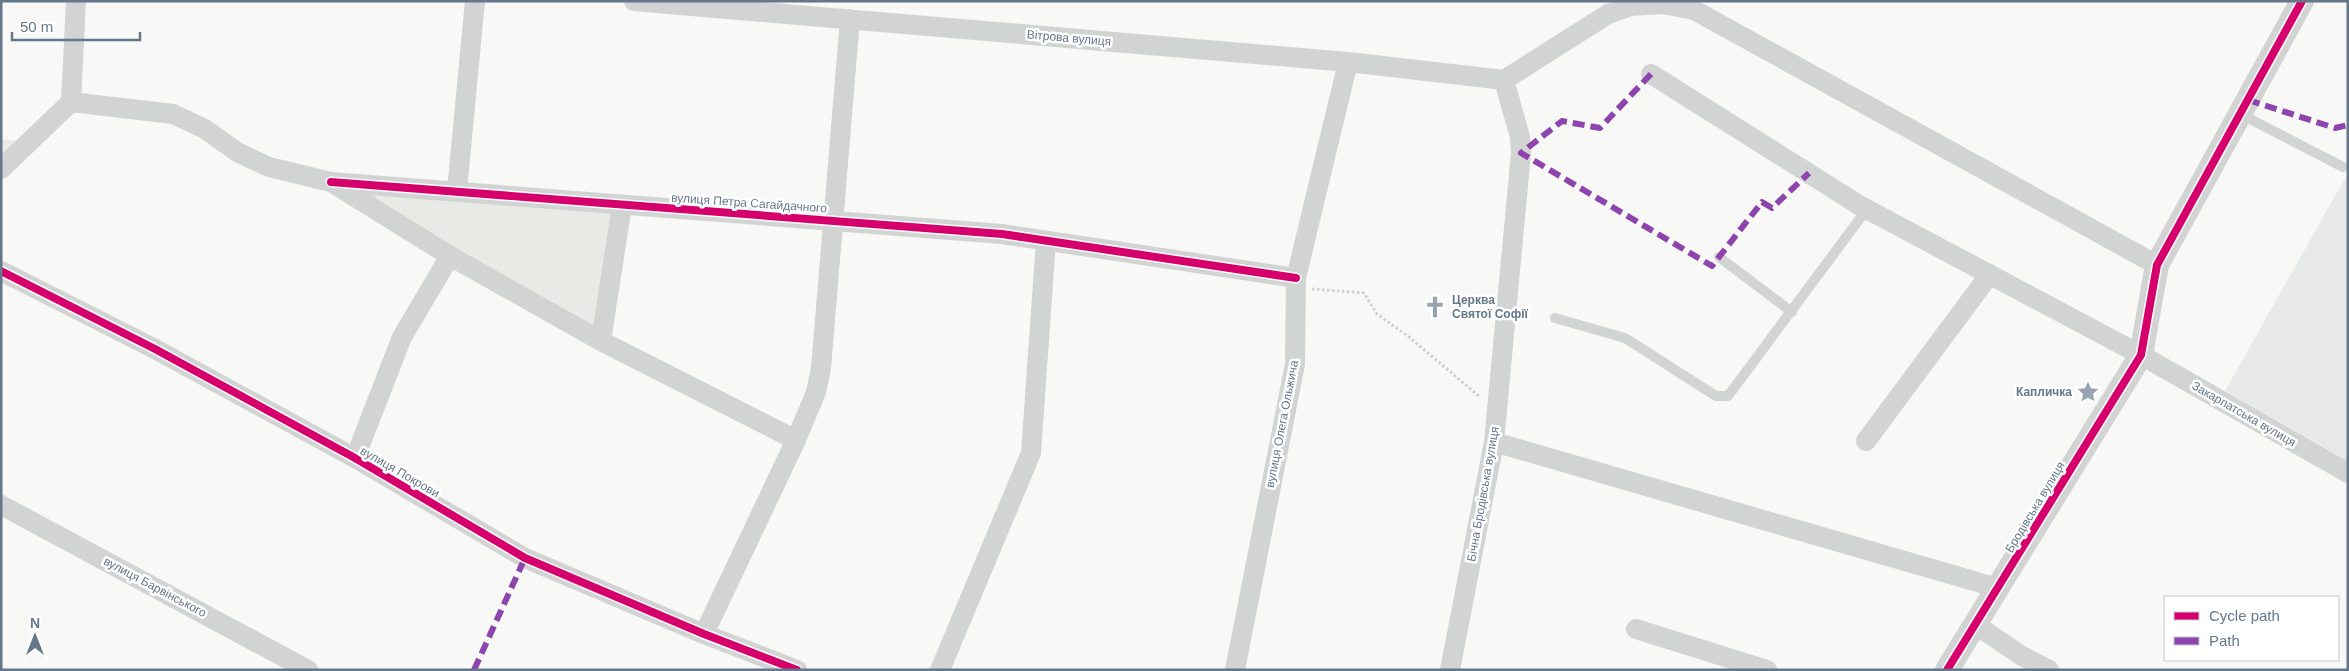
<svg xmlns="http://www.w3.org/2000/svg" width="2349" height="671" font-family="Helvetica,sans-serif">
  <rect width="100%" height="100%" fill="#f8f8f7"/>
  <path fill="#e7e8e8" d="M2344 180 2348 182V461L2225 391Z"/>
  <path fill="#e8ebe5" d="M1 139 18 141 1 156Z
    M314 183 617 209 601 341Z"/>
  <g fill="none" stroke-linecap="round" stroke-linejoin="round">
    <path stroke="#cecfd0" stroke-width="3" stroke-dasharray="2.5 2.5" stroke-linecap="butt" d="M1312 289 1364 293 1377 314 1409 337 1480 397"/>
    <path stroke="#d2d3d3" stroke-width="10" d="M2240 114 2343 167
      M1719 257 1792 312
      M1555 318 1625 338 1716 396H1728L1867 209"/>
    <path stroke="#d2d3d3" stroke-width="20" d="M634 1 1348 62 1504 80
      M1651 74 1859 205 2141 355 2348 473
      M1504 80 1608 14 1630 6 1663 4 1694 10 2157 265
      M71 102 76 1
      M1 169 71 102 173 114 205 129 237 152 269 167 331 182 450 256 601 341 796 440
      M331 182 1002 234 1296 278
      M457 190 475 1
      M1 271 155 349 355 458 525 558 704 634 797 670
      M601 341 622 205
      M1866 441 1990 274
      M1494 442 1998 588
      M355 458 402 337 450 256
      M1 505 308 670
      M1976 625 2022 656 2049 670
      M1636 629 1767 670
      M704 634 796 440 816 392 821 368 850 19
      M940 670 1031 453 1046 241
      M1235 670 1295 364 1296 278 1348 62
      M1450 670 1494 442 1521 153 1520 137 1504 80"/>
    <path stroke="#d2d3d3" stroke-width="24" d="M1947 670 2141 355 2157 265 2302 1"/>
    <path stroke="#8e44ad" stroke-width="6" stroke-dasharray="12 6" stroke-linecap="butt" d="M1651 74 1600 128 1562 121 1521 153 1712 266 1762 202 1772 208 1809 173
      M2248 100 2335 128 2348 125
      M474 670 525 558"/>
    <g stroke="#fff" stroke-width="11">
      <path id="cycleway" d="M331 182 1002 234 1296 278
        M1 271 155 349 355 458 525 558 704 634 797 670
        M1947 670 2141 355 2157 265 2302 1"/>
    </g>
    <use href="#cycleway" stroke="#d6006c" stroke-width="8"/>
  </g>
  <defs>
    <g id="church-bare" transform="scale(1.725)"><path d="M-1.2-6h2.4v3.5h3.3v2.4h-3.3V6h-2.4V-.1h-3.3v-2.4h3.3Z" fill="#98a4b0" stroke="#fff" stroke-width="2.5" paint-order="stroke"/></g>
    <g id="sight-bare" transform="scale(1.725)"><path d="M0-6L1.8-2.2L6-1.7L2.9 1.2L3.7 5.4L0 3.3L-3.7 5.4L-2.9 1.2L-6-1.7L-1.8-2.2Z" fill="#98a4b0" stroke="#fff" stroke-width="2.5" paint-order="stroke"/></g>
  </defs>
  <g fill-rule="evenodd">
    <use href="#church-bare" x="1435" y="307"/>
    <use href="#sight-bare" x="2088" y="392"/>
  </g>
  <g text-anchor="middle" stroke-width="5" stroke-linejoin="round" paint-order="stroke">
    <g font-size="12" fill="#65778a" stroke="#fff">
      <text transform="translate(1069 38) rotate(5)" y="4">Вітрова вулиця</text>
      <text transform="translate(749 203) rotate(4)" y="4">вулиця Петра Сагайдачного</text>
      <text transform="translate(2244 414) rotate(30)" y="4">Закарпатська вулиця</text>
      <text transform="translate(1282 424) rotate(-79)" y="4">вулиця Олега Ольжича</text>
      <text transform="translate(400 472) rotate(30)" y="4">вулиця Покрови</text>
      <text transform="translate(1483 494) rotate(-80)" y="4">Бічна Бродівська вулиця</text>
      <text transform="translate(2035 507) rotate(-59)" y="4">Бродівська вулиця</text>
      <text transform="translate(155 587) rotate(28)" y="4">вулиця Барвінського</text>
    </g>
    <g font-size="12" font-weight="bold" fill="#65778a" stroke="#fff" text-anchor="start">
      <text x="1452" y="304">Церква<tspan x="1452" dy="14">Святої Софії</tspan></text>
      <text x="2072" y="396" text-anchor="end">Капличка</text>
    </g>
  </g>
  <rect width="2349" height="671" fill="none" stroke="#65778a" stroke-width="5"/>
  <rect x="2164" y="596" width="175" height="65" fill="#ffffff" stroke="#c1c9d0"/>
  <rect x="2174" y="612" width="25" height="8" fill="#d6006c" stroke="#c1c9d0"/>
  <text x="2209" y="621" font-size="15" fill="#65778a">Cycle path</text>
  <rect x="2174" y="637" width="25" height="8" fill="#8e44ad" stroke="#c1c9d0"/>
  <text x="2209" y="646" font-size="15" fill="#65778a">Path</text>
  <g transform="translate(35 636)" stroke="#ffffff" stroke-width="4" paint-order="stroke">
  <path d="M0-4L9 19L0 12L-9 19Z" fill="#65778a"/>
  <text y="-8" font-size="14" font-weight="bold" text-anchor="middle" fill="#65778a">N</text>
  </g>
  <path d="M12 32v8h128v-8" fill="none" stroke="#65778a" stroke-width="2.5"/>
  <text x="20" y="32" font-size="15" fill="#65778a" stroke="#ffffff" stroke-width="4" paint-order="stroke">50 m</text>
</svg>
